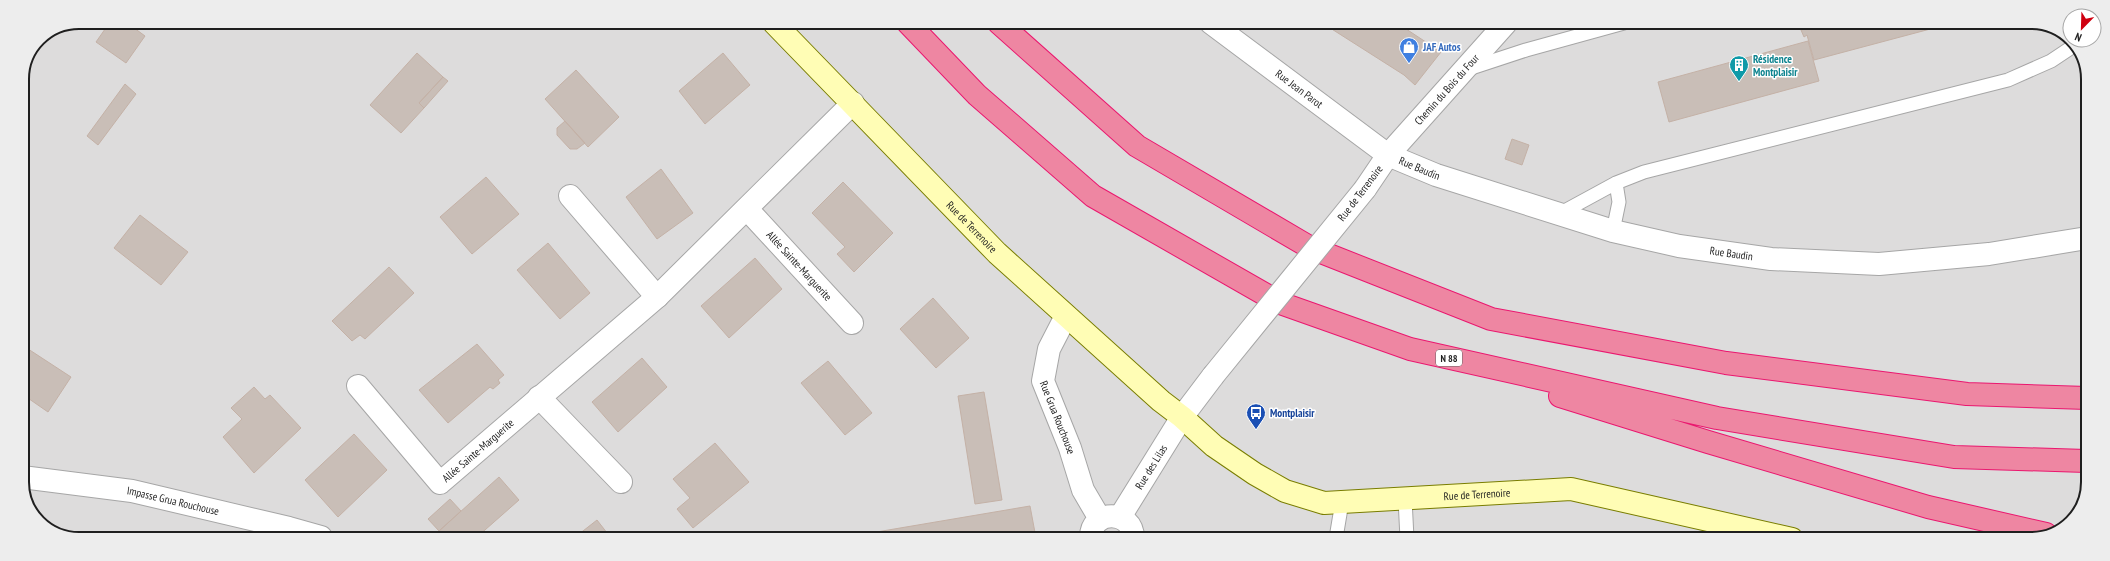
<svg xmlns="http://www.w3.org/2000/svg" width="2110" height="561" font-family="'PT Sans Narrow',sans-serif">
  <rect width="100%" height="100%" fill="#f1ece5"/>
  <path fill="#dddcdc" d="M79 22 2045 24 2074 42 2088 75 2086 496 2066 527 2031 539 65 537 36 519 22 486V79L39 39Z"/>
  <path fill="#c9beb7" stroke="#c4b1a6" d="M110 22H126L145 36 126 63 96 42Z
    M1329 23H1397L1441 52 1415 85 1404 75 1327 26Z
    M1804 24H1949L1814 60 1807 35 1804 37 1801 30 1805 29Z
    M1808 41 1819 81 1669 122 1658 82Z
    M417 53 443 77 419 103 424 108 401 133 370 105Z
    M723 53 750 85 705 124 679 91Z
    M576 70 619 117 588 147 545 99Z
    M443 77 448 81 424 108 419 103Z
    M125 84 136 94 98 145 87 136Z
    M565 121 585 143 577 149H570L557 135V128Z
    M1512 139 1529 145 1522 165 1505 159Z
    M661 169 693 213 657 239 626 197Z
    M486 177 519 214 472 254 440 217Z
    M843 182 893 233 854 272 837 254 845 247 812 213Z
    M140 215 188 252 161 285 114 248Z
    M548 243 590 293 560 319 517 270Z
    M755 258 782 289 729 338 701 306Z
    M389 267 414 293 365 339 360 335 352 341 332 321Z
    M933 298 969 338 936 368 900 329Z
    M477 344 504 375 498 380 500 383 493 389 490 387 448 423 419 390Z
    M22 345 71 377 48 412 22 394Z
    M642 358 667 387 618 432 592 402Z
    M828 361 872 413 845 435 801 383Z
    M254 387 265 399 270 395 301 428 254 473 223 437 242 419 231 408Z
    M984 392 1002 500 975 504 958 396Z
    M354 434 387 470 338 517 305 480Z
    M715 443 749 482 693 528 677 509 690 498 673 479Z
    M499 477 519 500 477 537H445L439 531Z
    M450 499 461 511 439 531 428 519Z
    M1030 506 1036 538H841Z
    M597 520 611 538H574Z"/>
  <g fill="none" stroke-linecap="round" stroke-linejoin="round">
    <g stroke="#a6a6a6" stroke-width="15">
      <path id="lane" d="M1468 69 1526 50 1624 23
        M1559 214 1616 183 1644 172 2008 80 2051 61 2075 45
        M1613 231 1619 202 1616 183
        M1405 499 1407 538
        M1336 538 1342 502"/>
    </g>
    <g stroke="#a6a6a6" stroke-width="24">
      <g id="street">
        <path id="s1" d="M1211 23 1388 155 1436 175 1613 231 1679 246 1771 259 1879 264 1989 254 2087 238"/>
        <path id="s2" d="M1365 189 1388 155 1506 23"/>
        <path d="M570 196 657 297"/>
        <path id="s3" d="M747 209 852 323"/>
        <path id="s4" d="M1066 316 1049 349 1043 381 1070 448 1083 490 1100 519"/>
        <path id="s5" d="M358 386 440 483 657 297 853 103"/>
        <path d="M539 397 621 482"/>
        <path id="s6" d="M22 477 132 491 289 528 321 537"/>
        <path id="s7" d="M1120 517 1182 417 1213 376"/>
        <path d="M1091 538C1090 509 1133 509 1133 538"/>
      </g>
    </g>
    <g stroke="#797d00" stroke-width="24">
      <g id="secondary">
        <path id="s8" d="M774 23 997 253 1161 401 1182 417 1214 446 1255 474 1285 491 1324 503 1571 489 1792 539"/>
      </g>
    </g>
    <g stroke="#ea176f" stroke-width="24">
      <path id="highway" d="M908 23 977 95 1093 196 1280 303 1410 349 1717 418 1954 457 2086 461
        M999 23 1137 146 1311 248 1491 319 1726 363 1967 394 2087 398
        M1560 396 1708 442 1928 507 2046 534"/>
    </g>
    <use href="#lane" stroke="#fff" stroke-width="13"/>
    <use href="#street" stroke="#fff" stroke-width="22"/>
    <use href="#secondary" stroke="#fffdb5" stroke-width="22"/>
    <use href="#highway" stroke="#ee86a2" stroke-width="22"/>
    <g stroke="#a6a6a6" stroke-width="24" stroke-linecap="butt">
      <path id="street-bridge" d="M1213 376 1365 189"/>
    </g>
    <use href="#street-bridge" stroke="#fff" stroke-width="22"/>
  </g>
  <defs>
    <g id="shop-pin" transform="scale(1)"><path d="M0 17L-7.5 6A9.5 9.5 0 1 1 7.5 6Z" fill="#3f7fe0" stroke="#fff"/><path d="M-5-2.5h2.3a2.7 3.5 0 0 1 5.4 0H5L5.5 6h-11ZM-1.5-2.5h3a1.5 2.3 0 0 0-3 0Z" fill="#fff"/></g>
    <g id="building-pin" transform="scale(1)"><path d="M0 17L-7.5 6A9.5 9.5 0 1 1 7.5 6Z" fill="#0f9aa8" stroke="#fff"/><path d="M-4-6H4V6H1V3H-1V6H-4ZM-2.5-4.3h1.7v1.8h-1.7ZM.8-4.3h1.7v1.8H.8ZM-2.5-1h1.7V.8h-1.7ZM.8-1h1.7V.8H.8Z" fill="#fff"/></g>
    <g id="bus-pin" transform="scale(1)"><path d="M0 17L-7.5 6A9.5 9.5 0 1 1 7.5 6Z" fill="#1a4fb4" stroke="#fff"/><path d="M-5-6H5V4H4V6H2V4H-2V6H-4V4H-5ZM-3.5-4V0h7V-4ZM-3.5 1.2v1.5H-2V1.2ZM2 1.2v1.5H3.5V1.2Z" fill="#fff"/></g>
  </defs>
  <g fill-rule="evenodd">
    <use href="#shop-pin" x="1409" y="47"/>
    <use href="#building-pin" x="1739" y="65"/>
    <use href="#bus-pin" x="1256" y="413"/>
  </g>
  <g text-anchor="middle" stroke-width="3" stroke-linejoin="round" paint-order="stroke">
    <rect fill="#fff" stroke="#626262" stroke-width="1" x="1436" y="350" width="26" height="16" rx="3"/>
    <g font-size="10" font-weight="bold" fill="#1f1f1f">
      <text x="1449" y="362">N 88</text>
    </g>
    <g font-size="11" font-weight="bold" fill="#366cbe" stroke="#fff" text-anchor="start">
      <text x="1423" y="51">JAF Autos</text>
    </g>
    <g font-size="11" font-weight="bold" fill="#0d838f" stroke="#fff" text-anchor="start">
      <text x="1753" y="63">Résidence<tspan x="1753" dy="13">Montplaisir</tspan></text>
    </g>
    <g font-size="11" fill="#1f1f1f" stroke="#fff">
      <text dy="4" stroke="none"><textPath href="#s1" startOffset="110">Rue Jean Parot</textPath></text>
      <text dy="4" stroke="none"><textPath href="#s2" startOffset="129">Chemin du Bois du Four</textPath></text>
      <text dy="4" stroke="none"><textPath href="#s1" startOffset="255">Rue Baudin</textPath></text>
      <text transform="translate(1360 193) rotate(-53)" y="4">Rue de Terrenoire</text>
      <text dy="4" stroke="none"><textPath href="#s8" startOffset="284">Rue de Terrenoire</textPath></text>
      <text dy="4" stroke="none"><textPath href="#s1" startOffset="579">Rue Baudin</textPath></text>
      <text dy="4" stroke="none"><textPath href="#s3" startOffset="77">Allée Sainte-Marguerite</textPath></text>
      <text dy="4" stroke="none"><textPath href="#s4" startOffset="109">Rue Grua Rouchouse</textPath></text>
      <text dy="4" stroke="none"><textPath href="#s5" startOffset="177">Allée Sainte-Marguerite</textPath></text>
      <text dy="4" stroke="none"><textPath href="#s7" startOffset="59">Rue des Lilas</textPath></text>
      <text dy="4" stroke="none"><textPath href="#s8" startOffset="889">Rue de Terrenoire</textPath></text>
      <text dy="4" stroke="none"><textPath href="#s6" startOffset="153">Impasse Grua Rouchouse</textPath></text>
    </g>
    <g font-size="11" font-weight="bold" fill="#164399" stroke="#fff" text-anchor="start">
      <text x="1270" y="417">Montplaisir</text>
    </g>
  </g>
  <path d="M0 0H2110V561H0ZM79 29H2031A50 50 0 0 1 2081 79V482A50 50 0 0 1 2031 532H79A50 50 0 0 1 29 482V79A50 50 0 0 1 79 29Z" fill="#ededed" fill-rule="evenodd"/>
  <path fill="none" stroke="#1f1f1f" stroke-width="2" d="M79 29H2031A50 50 0 0 1 2081 79V482A50 50 0 0 1 2031 532H79A50 50 0 0 1 29 482V79A50 50 0 0 1 79 29Z"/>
  <g transform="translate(2082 28) rotate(203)"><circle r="19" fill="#ffffff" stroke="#a5a5a5"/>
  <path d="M0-3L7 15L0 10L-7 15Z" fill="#cf0010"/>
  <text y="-6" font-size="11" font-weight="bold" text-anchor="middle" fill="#1f1f1f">N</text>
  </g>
</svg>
